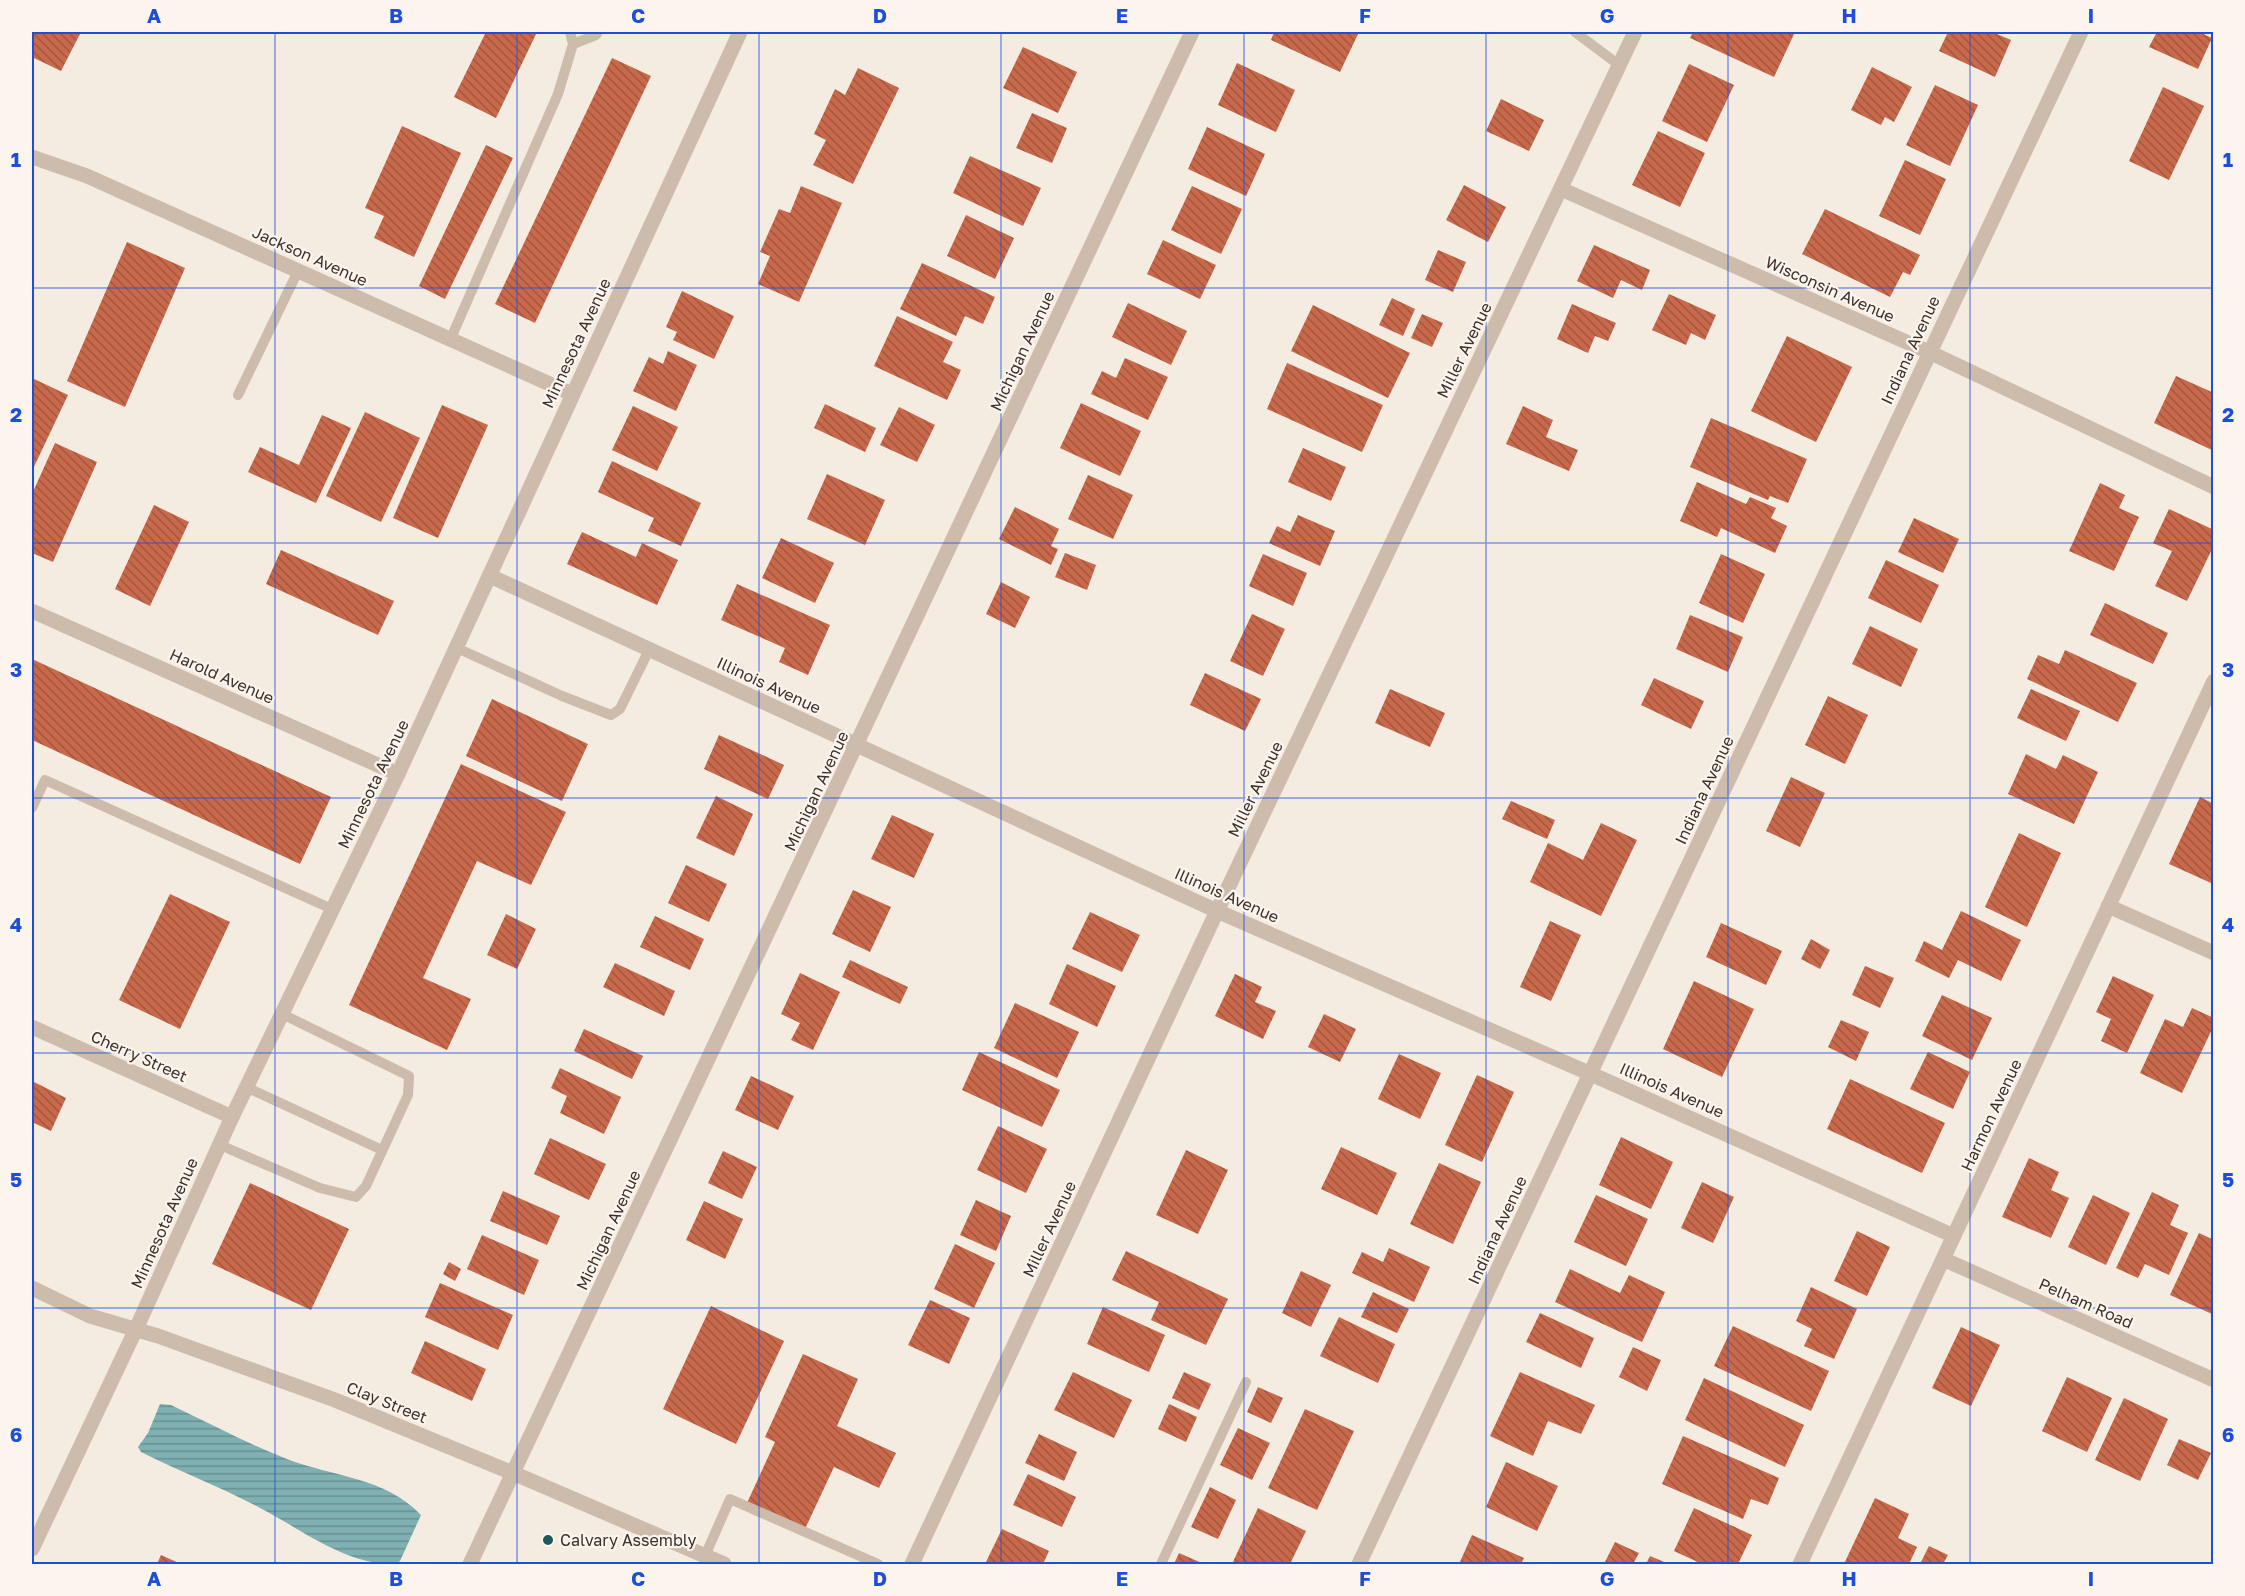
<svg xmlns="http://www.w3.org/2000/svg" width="2245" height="1596" font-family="'Golos Text',sans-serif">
  <defs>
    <pattern id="water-rules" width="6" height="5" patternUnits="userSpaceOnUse" patternTransform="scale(1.5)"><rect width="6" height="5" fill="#7fb0b2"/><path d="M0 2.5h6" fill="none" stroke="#699091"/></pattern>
    <pattern id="building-back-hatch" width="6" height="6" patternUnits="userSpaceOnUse" patternTransform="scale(1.5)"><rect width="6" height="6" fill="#c8694b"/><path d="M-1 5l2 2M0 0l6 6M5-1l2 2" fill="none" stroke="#a4573f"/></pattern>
  </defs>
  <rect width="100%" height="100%" fill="#f4ebe1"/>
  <path fill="url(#water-rules)" d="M160 1404 171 1405C209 1423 248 1444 287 1459 333 1477 385 1477 421 1515L400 1561 395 1564C346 1565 304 1531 262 1509 223 1488 181 1472 141 1452L138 1447 148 1433Z"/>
  <path fill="url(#building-back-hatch)" d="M32 32H81L61 71 32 57Z
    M486 32H537L496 118 454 97Z
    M1274 32H1359L1340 72 1271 40Z
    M1693 32H1795L1774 77 1690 38Z
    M1948 32H1992L2011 40 1995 77 1939 51Z
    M2157 32H2199L2212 38 2198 69 2149 47Z
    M1023 47 1077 72 1058 113 1003 88Z
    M612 58 651 76 535 323 495 304Z
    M1237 63 1295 90 1276 132 1218 105Z
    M1689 64 1734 85 1707 142 1662 121Z
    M1872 67 1912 87 1894 122 1885 117 1881 125 1851 110Z
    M858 68 899 88 853 184 813 165 826 140 814 134 835 89 845 95Z
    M1935 85 1978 105 1950 166 1906 145Z
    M2163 87 2204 106 2169 180 2129 161Z
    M1501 99 1544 120 1529 151 1486 131Z
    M1032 113 1067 128 1052 163 1016 148Z
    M402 126 461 153 414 257 374 238 384 216 365 208Z
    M1207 127 1265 154 1246 196 1188 169Z
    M1658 131 1705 153 1680 207 1632 185Z
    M486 145 513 158 445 299 419 286Z
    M970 156 1041 188 1023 226 953 193Z
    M1905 160 1946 179 1920 235 1879 216Z
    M1464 185 1506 207 1488 242 1446 220Z
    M801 186 842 203 799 302 758 284 770 256 760 252 779 209 790 213Z
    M1192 186 1242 209 1221 254 1171 230Z
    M1825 209 1920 255 1910 275 1903 272 1890 297 1802 254Z
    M966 215 1014 238 995 279 947 256Z
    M1163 240 1216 265 1200 299 1147 274Z
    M127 242 185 268 125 407 67 381Z
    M1594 245 1650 270 1642 290 1621 280 1613 298 1577 281Z
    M1438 250 1466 262 1453 292 1425 280Z
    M922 263 995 297 983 324 965 316 956 336 900 309Z
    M682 291 734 316 714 359 673 340 677 332 666 327Z
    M1669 294 1716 315 1705 340 1691 333 1686 345 1652 330Z
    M1392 298 1415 309 1403 336 1379 325Z
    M1128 303 1187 331 1171 365 1112 337Z
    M1572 304 1616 323 1608 341 1595 336 1588 353 1557 339Z
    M1313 305 1410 353 1388 398 1291 351Z
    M1422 314 1443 323 1432 347 1411 338Z
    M897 316 953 342 943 362 961 370 947 400 874 366Z
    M1787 336 1852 367 1816 442 1751 411Z
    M668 351 697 365 676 411 633 391 649 357 663 364Z
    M1125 358 1168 377 1148 420 1091 394 1102 371 1116 378Z
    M1287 363 1383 405 1362 452 1267 409Z
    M2176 376 2214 393V451L2154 423Z
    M32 378 68 395 32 471Z
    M1081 403 1141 431 1120 476 1060 448Z
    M825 404 876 428 865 452 814 428Z
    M442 405 488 425 438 538 393 518Z
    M633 406 678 427 657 471 612 450Z
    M1523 406 1553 420 1546 437 1578 450 1569 471 1506 444Z
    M899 407 935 425 917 462 880 445Z
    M365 412 420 438 381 522 326 496Z
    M322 415 351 428 316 503 248 472 260 447 299 465Z
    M1711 418 1807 459 1788 503 1770 496 1768 500 1690 467Z
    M55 443 97 462 53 562 32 553V494Z
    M1303 448 1346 467 1331 501 1288 482Z
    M612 461 701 503 681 546 648 531 654 518 598 492Z
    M827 474 885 500 865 545 807 519Z
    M1088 475 1133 495 1113 539 1068 519Z
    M1697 482 1746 504 1750 497 1776 508 1771 518 1787 526 1775 553 1721 528 1717 537 1680 521Z
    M2100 483 2125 495 2119 508 2139 517 2114 571 2069 551Z
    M154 505 189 522 150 606 115 589Z
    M1015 507 1059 529 1051 546 1058 549 1051 565 999 539Z
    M2169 509 2214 530V545L2187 601 2155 586 2172 551 2153 543Z
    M1298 515 1335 531 1320 566 1269 543 1277 526 1290 532Z
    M1914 518 1959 539 1943 573 1898 552Z
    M582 532 636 557 642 543 678 560 657 605 567 564Z
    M781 538 834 563 815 603 762 578Z
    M281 550 394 601 378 635 266 584Z
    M1065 553 1096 565 1087 590 1055 577Z
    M1263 554 1307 573 1293 606 1249 586Z
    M1721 554 1765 574 1743 623 1699 603Z
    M1886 560 1939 585 1921 623 1868 598Z
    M1001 582 1030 597 1015 628 986 614Z
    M737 584 830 625 808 675 779 662 785 648 721 620Z
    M2105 603 2168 633 2153 664 2090 635Z
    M1252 614 1285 629 1263 676 1230 661Z
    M1690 615 1743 637 1728 672 1676 649Z
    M1870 626 1918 649 1901 687 1852 664Z
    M2065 650 2137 683 2118 722 2027 679 2038 655 2059 664Z
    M32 659 331 797 300 864 32 740Z
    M1205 673 1261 699 1245 731 1190 705Z
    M1654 678 1704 701 1691 729 1641 705Z
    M1390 689 1445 713 1430 747 1375 723Z
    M2031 689 2080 711 2066 741 2017 718Z
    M1828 696 1868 715 1845 764 1805 745Z
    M492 699 588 744 562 801 466 756Z
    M719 735 784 765 768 799 704 769Z
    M2026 754 2056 769 2063 755 2098 772 2074 824 2008 794Z
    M461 764 566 812 531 885 477 861 423 978 471 999 447 1050 349 1005Z
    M1791 777 1825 793 1800 847 1766 831Z
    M716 796 753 814 734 856 696 838Z
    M2200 797 2214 804V877L2211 883 2169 864Z
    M1511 801 1555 820 1547 839 1502 819Z
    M892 815 934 834 914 878 871 859Z
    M1601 823 1637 840 1601 916 1530 882 1548 843 1583 860Z
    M2019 833 2061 853 2027 927 1985 907Z
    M686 865 727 884 709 922 668 903Z
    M853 890 891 907 870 952 832 934Z
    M170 894 230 922 180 1029 119 1000Z
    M1961 911 2021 940 2001 981 1958 960 1949 978 1915 961 1924 941 1942 950Z
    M1090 912 1140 935 1122 972 1072 949Z
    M506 914 536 929 517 969 487 955Z
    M655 916 704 939 690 970 640 947Z
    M1550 921 1581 935 1551 1001 1520 987Z
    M1721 923 1782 951 1766 985 1706 957Z
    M1811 939 1830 950 1820 969 1801 959Z
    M850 960 908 987 900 1004 842 977Z
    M615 963 675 991 664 1016 603 987Z
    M1067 964 1116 986 1097 1027 1049 1004Z
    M1865 966 1894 978 1880 1008 1852 995Z
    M800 973 840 992 813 1050 791 1040 800 1023 781 1014Z
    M1235 974 1262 987 1255 1002 1276 1011 1263 1039 1215 1016Z
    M2113 976 2154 995 2127 1053 2101 1041 2111 1019 2096 1012Z
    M1694 981 1754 1009 1722 1077 1663 1049Z
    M1942 995 1992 1018 1972 1060 1922 1036Z
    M1015 1003 1079 1032 1057 1078 994 1048Z
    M2192 1008 2214 1018V1025L2182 1093 2140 1073 2165 1019 2183 1027Z
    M1324 1014 1356 1029 1340 1062 1308 1047Z
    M1841 1020 1869 1032 1856 1061 1828 1047Z
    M584 1029 643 1056 632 1079 574 1051Z
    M979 1052 1060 1090 1042 1127 962 1090Z
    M1928 1052 1970 1072 1953 1109 1910 1089Z
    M1399 1054 1441 1073 1420 1119 1378 1099Z
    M560 1068 621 1097 604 1134 560 1113 567 1096 551 1088Z
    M1477 1075 1514 1092 1482 1162 1445 1145Z
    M751 1076 794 1096 778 1130 735 1110Z
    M1850 1079 1945 1123 1922 1173 1827 1129Z
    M32 1081 66 1098 51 1131 32 1122Z
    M998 1126 1047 1149 1026 1193 977 1170Z
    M1621 1137 1673 1162 1651 1209 1599 1185Z
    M550 1138 606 1164 589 1200 534 1174Z
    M1341 1147 1397 1173 1377 1215 1321 1189Z
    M1186 1150 1228 1170 1198 1234 1156 1215Z
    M723 1151 757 1167 742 1199 708 1183Z
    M2029 1158 2059 1172 2051 1190 2069 1198 2051 1238 2002 1217Z
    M1439 1163 1481 1182 1453 1244 1410 1224Z
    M1702 1182 1734 1197 1713 1243 1681 1228Z
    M250 1183 349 1229 311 1310 212 1264Z
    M503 1191 560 1216 547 1245 490 1221Z
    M2152 1192 2179 1205 2170 1225 2188 1233 2169 1275 2145 1264 2138 1278 2116 1268Z
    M1596 1195 1648 1219 1626 1266 1574 1242Z
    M2093 1195 2130 1213 2106 1265 2068 1247Z
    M976 1200 1011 1216 996 1251 960 1235Z
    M704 1201 743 1219 725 1259 686 1240Z
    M1857 1231 1890 1247 1867 1296 1834 1281Z
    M2199 1233 2214 1240V1310L2212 1314 2170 1295Z
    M482 1235 539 1260 524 1295 467 1269Z
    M955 1244 995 1263 974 1308 934 1289Z
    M1389 1248 1430 1267 1414 1302 1352 1273 1362 1252 1383 1262Z
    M1126 1251 1228 1299 1206 1345 1151 1320 1159 1302 1112 1280Z
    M449 1262 461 1269 455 1281 443 1274Z
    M1570 1269 1620 1293 1629 1275 1665 1292 1642 1342 1555 1302Z
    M1301 1271 1331 1285 1311 1327 1282 1313Z
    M440 1283 513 1315 498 1350 425 1317Z
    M1811 1287 1857 1309 1834 1359 1804 1346 1812 1329 1796 1321Z
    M1373 1292 1409 1309 1397 1333 1361 1317Z
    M930 1300 970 1318 949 1364 908 1345Z
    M711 1306 784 1341 736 1444 663 1409Z
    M1103 1307 1165 1335 1149 1372 1087 1344Z
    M1540 1313 1594 1338 1581 1368 1526 1342Z
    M1339 1317 1395 1344 1378 1383 1320 1356Z
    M1733 1326 1829 1371 1811 1411 1714 1366Z
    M1961 1327 2000 1345 1971 1406 1932 1388Z
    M425 1341 486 1369 472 1401 411 1373Z
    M1633 1347 1661 1360 1647 1391 1619 1377Z
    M803 1354 858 1379 837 1426 896 1453 879 1488 834 1467 805 1529 747 1503 775 1442 765 1437Z
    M1073 1372 1132 1400 1114 1438 1054 1410Z
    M1184 1372 1211 1384 1199 1410 1172 1398Z
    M1520 1372 1595 1405 1581 1434 1548 1421 1533 1456 1490 1436Z
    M2067 1377 2112 1398 2087 1452 2042 1431Z
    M1704 1378 1804 1425 1785 1467 1685 1420Z
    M1258 1387 1283 1398 1271 1423 1247 1412Z
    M2124 1398 2168 1419 2140 1481 2095 1460Z
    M1169 1404 1197 1417 1186 1442 1158 1429Z
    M1305 1409 1354 1431 1317 1510 1268 1488Z
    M1238 1428 1270 1443 1252 1480 1220 1465Z
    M1039 1434 1077 1452 1064 1481 1025 1463Z
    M1683 1436 1779 1478 1768 1505 1751 1499 1743 1519 1662 1484Z
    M2179 1439 2211 1453 2198 1480 2167 1465Z
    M1506 1462 1558 1486 1537 1531 1486 1507Z
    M1028 1474 1076 1497 1062 1527 1013 1505Z
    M1210 1487 1236 1500 1218 1539 1191 1527Z
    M1875 1498 1909 1514 1898 1538 1917 1547 1909 1564H1844Z
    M1258 1508 1306 1531 1290 1564H1232Z
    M1694 1508 1752 1535 1738 1564H1702L1674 1551Z
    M1002 1529 1049 1551 1043 1564H985Z
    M1472 1535 1524 1558 1521 1564H1459Z
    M1615 1542 1639 1553 1633 1564H1604Z
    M1929 1546 1948 1555 1943 1564H1920Z
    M1179 1553 1204 1564H1174Z
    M161 1555 181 1564H157Z
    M1650 1556 1669 1564H1646Z"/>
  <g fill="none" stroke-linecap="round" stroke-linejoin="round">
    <path stroke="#cdbbac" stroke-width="10" d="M1575 32 1619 65
      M573 44 596 35 598 32
      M451 338 558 94 573 44 570 32
      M238 395 298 271
      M457 648 562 696 611 715 620 709 649 650
      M32 808 45 780 332 909
      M246 1087 382 1150
      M220 1145 320 1188 356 1197 366 1186 408 1095 409 1076 282 1014
      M705 1556 730 1499 878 1564
      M1161 1564 1246 1382"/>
    <path stroke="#cdbbac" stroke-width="15" d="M32 157 87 176 572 394
      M1561 189 1929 352 2214 487
      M490 576 1217 911 1591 1074 1954 1236
      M32 611 398 774
      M2108 906 2214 953
      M32 1027 232 1117
      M1943 1259 2214 1380
      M470 1564 1192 32
      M912 1564 1217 911 1635 32
      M1359 1564 2081 32
      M1800 1564 2214 681"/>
    <path stroke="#cdbbac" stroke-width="15" d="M32 1288 90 1316 158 1336 335 1400 513 1473 724 1564
      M32 1549 136 1329 232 1117 398 774 740 32"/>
  </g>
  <path fill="none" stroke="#1d4ed8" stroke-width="1.5" stroke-opacity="0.55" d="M275 32V1564M517 32V1564M759 32V1564M1001 32V1564M1244 32V1564M1486 32V1564M1728 32V1564M1970 32V1564M32 288H2214M32 543H2214M32 798H2214M32 1053H2214M32 1308H2214"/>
  <circle fill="#1f5a5e" stroke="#fbf5ee" stroke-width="2" cx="548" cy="1540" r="6"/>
  <g text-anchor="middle" stroke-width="4.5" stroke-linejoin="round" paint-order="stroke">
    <g font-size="16" fill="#3b302b" stroke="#fbf5ee">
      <text transform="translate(310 256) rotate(24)" y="6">Jackson Avenue</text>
      <text transform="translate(1830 289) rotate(24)" y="6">Wisconsin Avenue</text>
      <text transform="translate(576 343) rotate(-65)" y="6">Minnesota Avenue</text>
      <text transform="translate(1464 350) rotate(-64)" y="6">Miller Avenue</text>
      <text transform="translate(1910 350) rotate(-65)" y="6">Indiana Avenue</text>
      <text transform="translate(1022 351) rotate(-65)" y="6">Michigan Avenue</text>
      <text transform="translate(222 676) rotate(24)" y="6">Harold Avenue</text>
      <text transform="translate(769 685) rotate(25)" y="6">Illinois Avenue</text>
      <text transform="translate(373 784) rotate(-64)" y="6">Minnesota Avenue</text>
      <text transform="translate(1255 789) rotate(-64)" y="6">Miller Avenue</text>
      <text transform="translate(1704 790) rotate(-65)" y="6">Indiana Avenue</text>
      <text transform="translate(816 791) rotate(-65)" y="6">Michigan Avenue</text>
      <text transform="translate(1227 895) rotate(24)" y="6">Illinois Avenue</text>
      <text transform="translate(139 1056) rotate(24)" y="6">Cherry Street</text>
      <text transform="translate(1672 1090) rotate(24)" y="6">Illinois Avenue</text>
      <text transform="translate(1991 1115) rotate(-65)" y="6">Harmon Avenue</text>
      <text transform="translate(164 1223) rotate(-66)" y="6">Minnesota Avenue</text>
      <text transform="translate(1049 1229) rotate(-65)" y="6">Miller Avenue</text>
      <text transform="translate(608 1230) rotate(-65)" y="6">Michigan Avenue</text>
      <text transform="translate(1497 1230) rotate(-65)" y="6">Indiana Avenue</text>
      <text transform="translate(2086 1303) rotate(24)" y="6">Pelham Road</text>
      <text transform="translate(387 1402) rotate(22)" y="6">Clay Street</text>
    </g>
    <g font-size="16" fill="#3b302b" stroke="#fbf5ee" text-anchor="start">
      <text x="560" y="1546">Calvary Assembly</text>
    </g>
  </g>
  <rect width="2245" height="1596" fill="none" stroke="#fbf5ee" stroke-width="66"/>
  <rect x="33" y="33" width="2179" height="1530" fill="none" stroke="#1d4ed8" stroke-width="2"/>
  <g font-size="20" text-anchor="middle" font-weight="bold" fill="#1d4ed8">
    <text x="154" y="23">A</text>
    <text x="396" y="23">B</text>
    <text x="638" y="23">C</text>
    <text x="880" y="23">D</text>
    <text x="1122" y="23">E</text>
    <text x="1365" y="23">F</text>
    <text x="1607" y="23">G</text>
    <text x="1849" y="23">H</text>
    <text x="2091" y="23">I</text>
    <text x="16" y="167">1</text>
    <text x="2228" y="167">1</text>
    <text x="16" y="422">2</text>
    <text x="2228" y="422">2</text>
    <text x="16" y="677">3</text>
    <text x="2228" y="677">3</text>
    <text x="16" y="932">4</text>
    <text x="2228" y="932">4</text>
    <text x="16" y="1187">5</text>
    <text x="2228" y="1187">5</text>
    <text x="16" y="1442">6</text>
    <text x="2228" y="1442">6</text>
    <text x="154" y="1586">A</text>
    <text x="396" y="1586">B</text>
    <text x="638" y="1586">C</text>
    <text x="880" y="1586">D</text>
    <text x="1122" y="1586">E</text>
    <text x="1365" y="1586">F</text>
    <text x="1607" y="1586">G</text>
    <text x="1849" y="1586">H</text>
    <text x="2091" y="1586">I</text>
  </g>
</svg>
